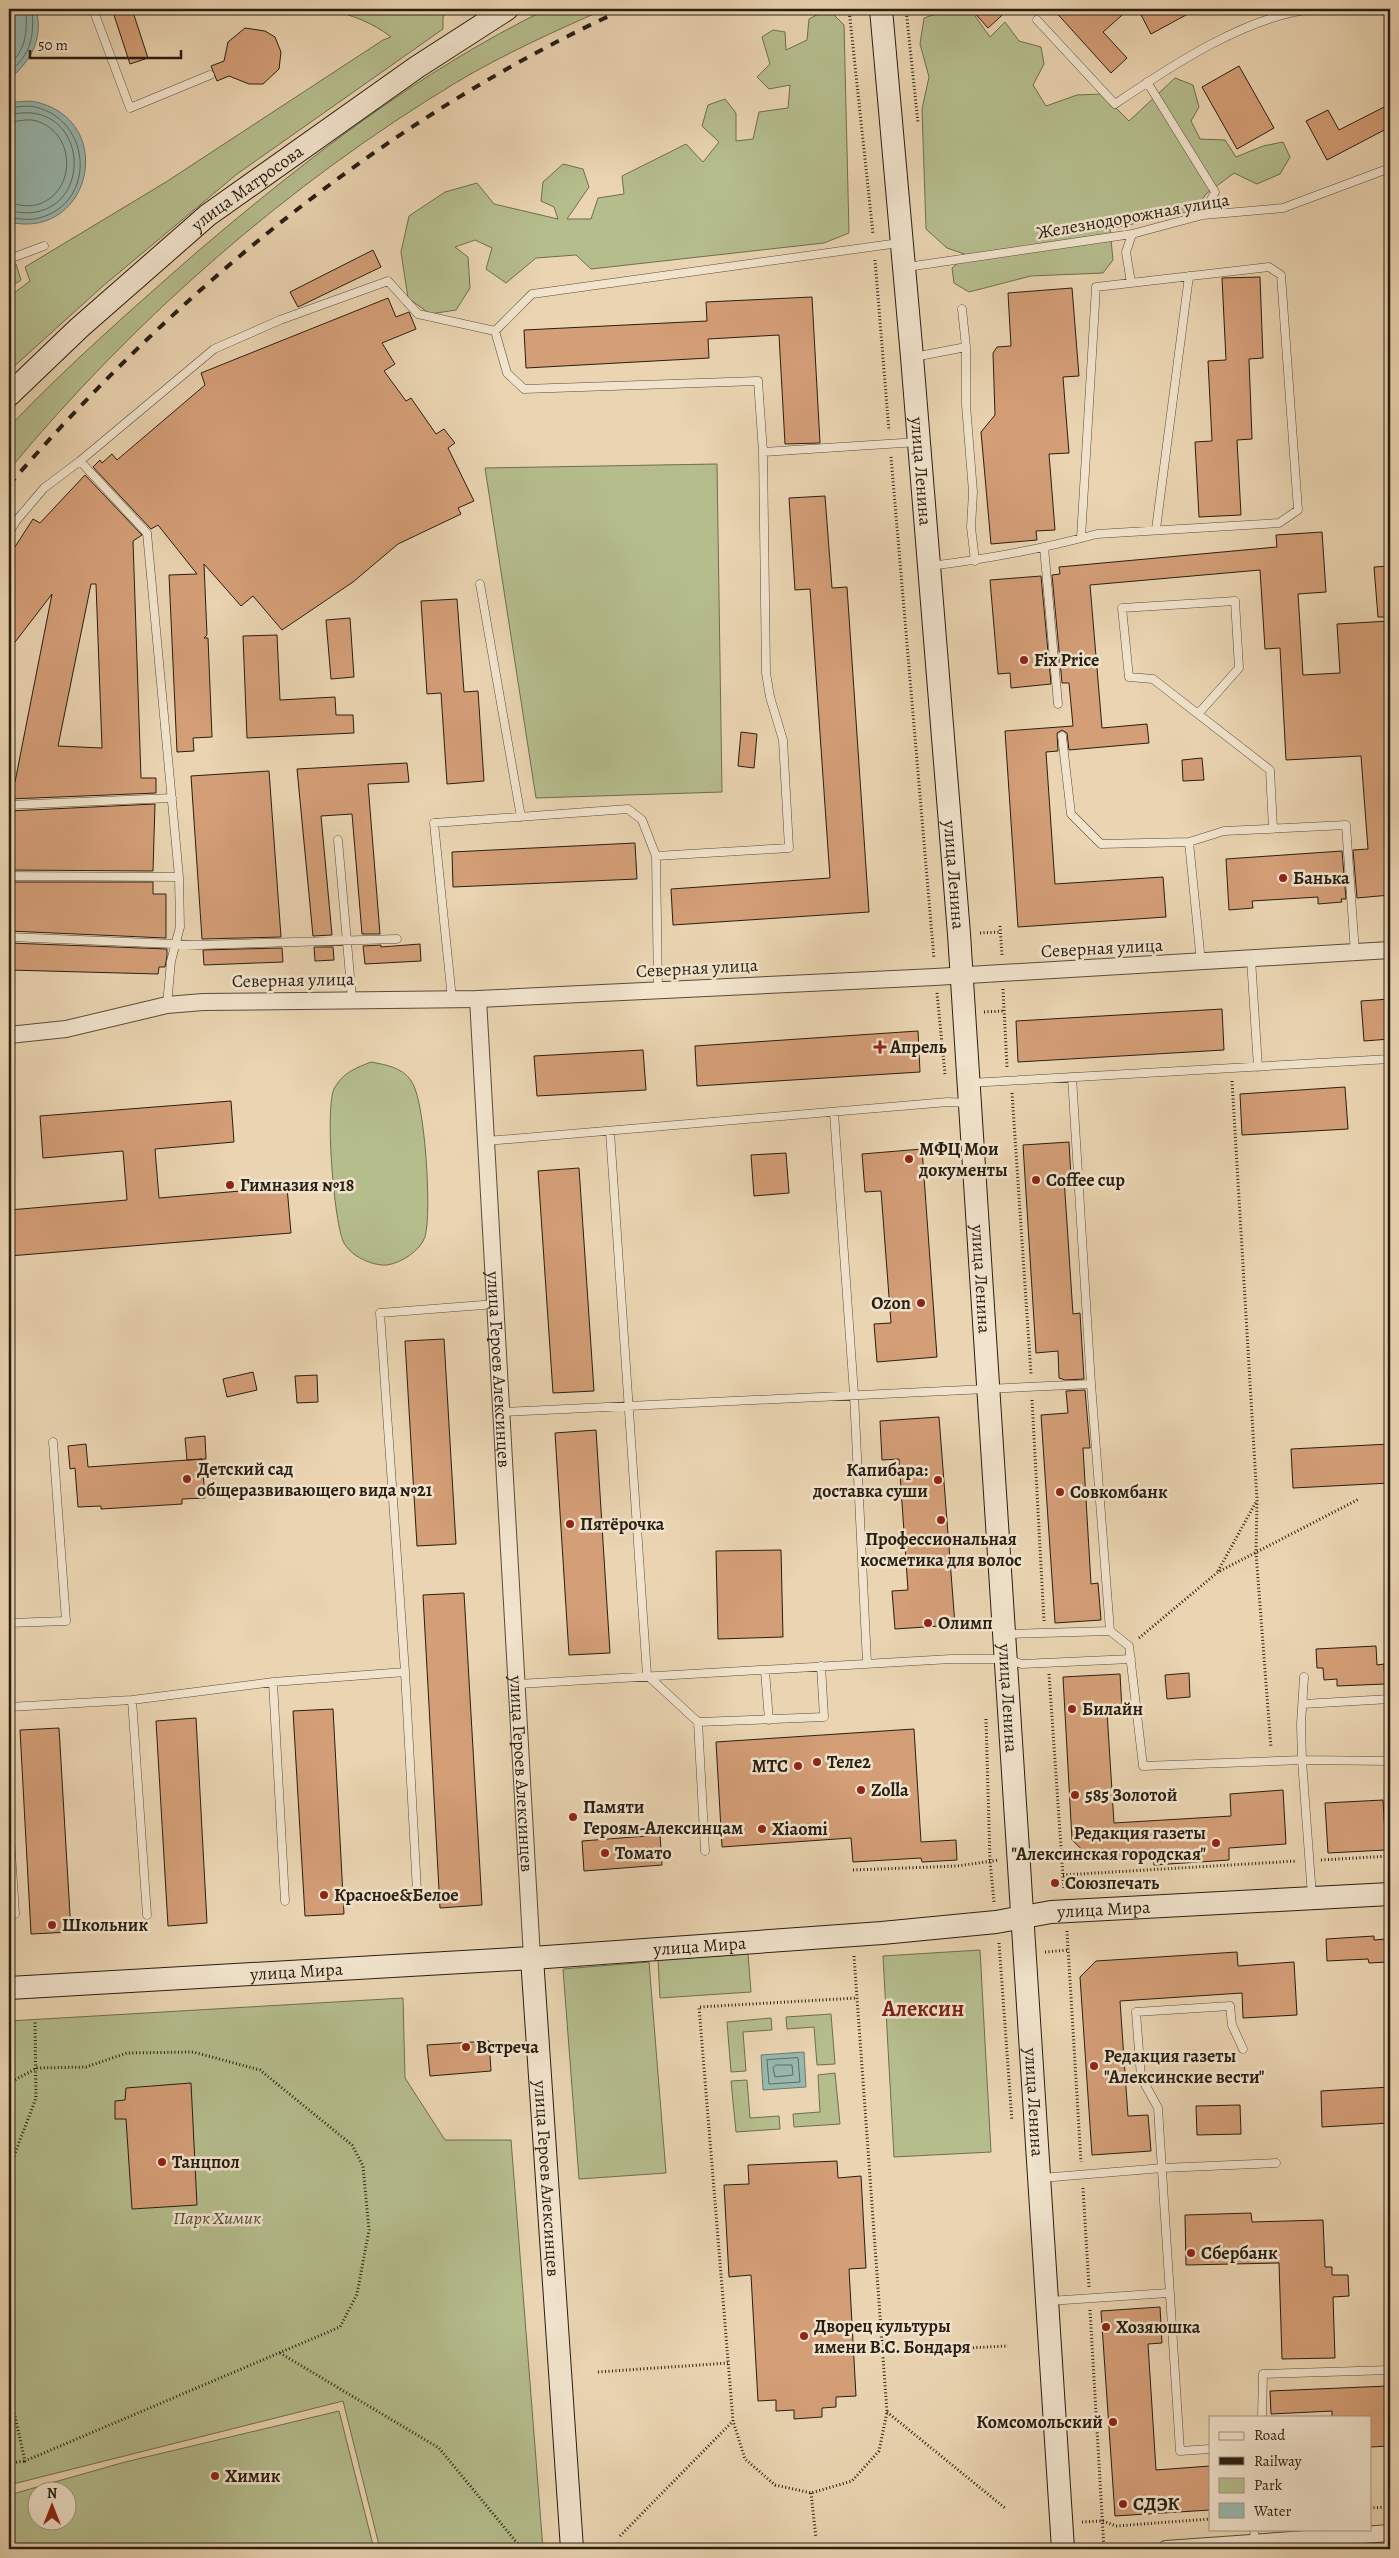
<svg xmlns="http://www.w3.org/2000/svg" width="1399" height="2558" font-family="Alegreya,serif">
  <rect width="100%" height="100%" fill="#ead4b1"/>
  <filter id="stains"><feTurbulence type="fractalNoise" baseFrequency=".004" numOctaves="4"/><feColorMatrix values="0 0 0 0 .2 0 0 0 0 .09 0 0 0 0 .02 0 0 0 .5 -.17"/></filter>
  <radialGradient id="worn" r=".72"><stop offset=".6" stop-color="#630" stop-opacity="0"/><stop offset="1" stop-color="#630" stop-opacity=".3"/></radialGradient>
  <path fill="#b5bd8d" stroke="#6e6e50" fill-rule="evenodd" d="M327 9 450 10 443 17V29L237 174 103 286 9 371V297L30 281 25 267 166 182 383 40 391 37C372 22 351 15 327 9Z
    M547 9H605C555 31 504 54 457 82 288 184 135 318 9 470V427C68 365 132 309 197 252 305 160 418 72 547 9Z
    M828 9 844 25 849 233 824 243 591 269 576 255 536 258 506 283 486 269 492 248 475 240 455 247 468 257 470 288 456 310 430 314 408 298 401 252 409 216 445 192 477 183 494 204 558 219 554 207 541 201 543 182 563 164 583 169 589 187 567 219H591L598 198 624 194 622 176 686 144 703 162 719 142 702 126 708 105 725 99 736 113V141L753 139 759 112 788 108 790 85 769 89 757 77 770 64 762 37 773 30 785 32 786 50 807 40 809 19Z
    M950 9H970L990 37 1005 22 1019 41 1041 47 1044 64 1033 85 1046 106 1077 95 1102 94 1129 121 1175 78 1193 85 1199 107 1191 121 1200 139 1225 140 1236 157 1263 146 1283 142 1290 157 1280 174 1257 184 1234 173 1206 194 1195 210 1110 229 1113 260 1103 273 1031 276 969 292 954 283 952 268 967 255 947 248 926 229 922 109 929 77 920 44 924 18Z
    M16 264 21 280 9 288V266Z
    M717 464 722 792 536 798 485 468Z
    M371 1062C387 1065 405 1068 413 1084 425 1106 432 1212 425 1237 420 1251 401 1263 387 1265 372 1266 351 1256 344 1243 334 1225 324 1103 335 1087 344 1072 356 1068 371 1062Z
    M980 1950 991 2152 894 2157 883 1956Z
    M748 1954 751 1992 660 1998 658 1960Z
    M649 1962 666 2173 579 2179 563 1969Z
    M403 1998 405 2078 445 2140H511L543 2549H380L343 2401 9 2485V2021Z
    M831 2014 835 2064 817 2065 814 2027 787 2029 786 2017Z
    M771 2018 772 2030 743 2032 746 2071 731 2072 727 2022Z
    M835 2073 840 2124 794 2127 793 2114 820 2112 818 2075Z
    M747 2080 750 2118 779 2116 780 2129 736 2132 731 2081Z
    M339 2411 374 2549H9V2495L125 2462ZM38 2490H68V2520H38Z"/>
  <path fill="#98b8af" stroke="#6b7a70" d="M9 9H36C44 37 31 62 9 79Z
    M14 102C21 102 29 100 36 102 118 121 91 241 9 222V104Z
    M804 2052 806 2087 763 2090 761 2055Z"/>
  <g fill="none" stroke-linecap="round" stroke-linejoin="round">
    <path stroke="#606b60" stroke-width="1" d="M9 65C27 49 27 31 26 9
      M9 73C32 52 34 38 32 9
      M9 108C17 107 27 105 35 107 92 120 97 203 39 218 29 221 19 218 9 218
      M9 114C16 114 24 112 32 113 86 119 89 202 36 212 26 214 18 212 9 211
      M9 122C16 122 24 119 32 120 76 128 79 193 36 205 26 207 18 204 9 204
      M798 2058 800 2082 769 2084 767 2060Z
      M776 2065H792L793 2075 775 2077 773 2068Z"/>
  </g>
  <path fill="#d49e77" stroke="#281e12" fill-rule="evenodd" d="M112 9H132L148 58 130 64Z
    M971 9H1009L988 28Z
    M1053 9H1129L1103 32 1127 58 1111 73Z
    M1138 9H1197L1151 34Z
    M245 28 265 31 275 37 281 52 279 69 263 84H249L229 76 217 81 211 66 224 61 228 42Z
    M1239 66 1274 128 1237 149 1202 87Z
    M1390 104V127L1327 160 1306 121 1328 110 1339 130Z
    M373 250 381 267 298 307 290 292Z
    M1260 277 1263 358 1249 359 1252 439 1237 440 1241 515 1199 517 1195 442 1212 441 1208 361 1226 360 1222 278Z
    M1072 288 1079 376 1063 377 1069 453 1049 454 1055 530 1036 531 1037 540 991 544 981 432 995 415 993 353 997 347 1011 346 1008 293Z
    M812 297 820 443 785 444 779 335 708 339 709 358 526 368 524 330 707 321 706 302Z
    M388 298 396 317 409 312 416 329 382 343 395 364 384 371 406 401 411 398 436 434 444 429 455 443 448 448 474 501 458 508 461 514 398 544 353 582 282 630 253 596 241 606 204 564 207 635 204 638H208L212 737 193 738 194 751 177 752 169 575 197 574 158 525 151 529 93 467 100 460 102 463 112 454 117 460 205 385 201 373Z
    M85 475 142 535 133 541 141 778H156V793L9 799V782H15L52 594 9 650V556L33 519 40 523ZM91 584H96L102 748 58 746Z
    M825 496 832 588 847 587 869 912 673 925 671 889 830 878 810 589 795 590 789 498Z
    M1322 532 1326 592 1298 594 1303 675 1340 673 1337 624 1390 621V895L1357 898 1353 850 1368 849 1361 756 1286 760 1280 648 1265 649 1260 570 1090 585 1102 728 1147 724 1149 743 1069 750 1067 733 1062 730 1057 733 1058 751 1046 752 1055 884 1163 877 1166 917 1018 927 1005 731 1073 726 1069 683H1062L1052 575 1060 574 1059 567 1277 547 1276 535Z
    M1390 566V617H1378L1374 567Z
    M1041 576 1051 684 1011 688 1010 673 998 674 990 580Z
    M457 599 464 692 478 691 484 781 447 784 441 693 427 694 421 601Z
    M350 618 354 677 331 679 326 620Z
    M277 635 280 700 335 697 336 715H353L354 733 247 738 243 636Z
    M741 732 757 734 754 768 738 766Z
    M1202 758 1204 780 1183 781 1182 760Z
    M407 763 409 782 368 784 380 934H362L352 814 321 816 332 935 313 936 297 769Z
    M269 771 281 937 202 939 191 776Z
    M155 804 153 871 9 870V811Z
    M635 843 637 879 453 887 452 852Z
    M1342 851 1346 899H1341L1342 902 1318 904V897L1252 901 1253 908 1229 910 1226 859Z
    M9 882H153V894H166V938L9 931Z
    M9 943 167 949V956L165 967H159L158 974 9 970Z
    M420 944 421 961 365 964 363 946 381 945V947Z
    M314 947H333L334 960 315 961Z
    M282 948 283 962 204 965 203 950Z
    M1390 999V1039L1364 1041 1361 1001Z
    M1222 1009 1224 1050 1018 1062 1016 1021Z
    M918 1031 920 1072 697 1086 695 1046Z
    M643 1050 646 1090 537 1096 534 1056Z
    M1345 1087 1348 1129 1242 1135 1240 1094Z
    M231 1101 234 1142 155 1149 159 1198 287 1187 291 1233 9 1256V1210L127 1200 123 1151 43 1158 40 1116Z
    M1069 1142 1071 1178H1064L1073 1314 1080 1313 1084 1379 1065 1380 1059 1378 1058 1351 1036 1353 1023 1145Z
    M922 1149 937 1357 877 1362 874 1324 891 1323 881 1191 865 1192 862 1154Z
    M786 1153 789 1193 754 1196 751 1155Z
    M579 1168 594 1391 553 1393 538 1171Z
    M444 1339 456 1544 417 1546 405 1341Z
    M253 1372 257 1390 227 1397 223 1379Z
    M317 1375 318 1402 297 1403 295 1376Z
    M1085 1390 1090 1448H1083L1091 1584 1098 1583 1101 1620 1055 1623 1041 1415 1068 1413 1066 1391Z
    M939 1417 955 1625 895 1629 892 1591 908 1590 899 1459 882 1460 880 1421Z
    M596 1430 610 1653 569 1655 555 1433Z
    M205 1436 206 1459 187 1460 185 1438Z
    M86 1444 88 1467 202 1459 205 1498 182 1499V1504L101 1509V1506L78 1507 75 1468 70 1469 68 1446Z
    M1390 1444V1483L1293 1488 1291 1449Z
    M781 1550 783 1637 718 1639 716 1551Z
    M464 1593 482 1905 440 1908 423 1595Z
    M1376 1646 1377 1665 1384 1664 1385 1684 1337 1686V1679L1324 1680 1323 1668H1317L1316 1649Z
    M1189 1673 1190 1697 1167 1699 1165 1675Z
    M1120 1674 1122 1711 1107 1712 1114 1823 1231 1816 1230 1794 1283 1790 1286 1844 1229 1848V1860L1154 1865 1153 1857 1093 1860 1072 1840 1063 1677Z
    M333 1709 344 1914 305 1916 293 1711Z
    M196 1718 207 1923 168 1926 156 1721Z
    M59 1728 71 1932 31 1934 20 1730Z
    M914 1729 921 1842 956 1840 957 1860 922 1862 921 1858 853 1862 851 1838 722 1847 716 1742Z
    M1383 1800 1386 1850 1328 1853 1325 1803Z
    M660 1835 662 1865 584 1871 582 1841Z
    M1374 1936V1940L1386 1939 1388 1962 1369 1963 1368 1959 1327 1961 1326 1939Z
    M1237 1952 1238 1966 1294 1962 1297 2015 1243 2018 1242 1993 1120 2001 1128 2116 1148 2115 1151 2151 1092 2155 1080 1977 1096 1961Z
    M489 2041 491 2071 430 2076 427 2045Z
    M191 2083 197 2205 132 2209 126 2119H115V2101L125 2100 126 2088Z
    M1390 2087V2123L1322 2127 1321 2091Z
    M1240 2105 1241 2134 1197 2135 1196 2106Z
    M837 2161 838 2178 861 2176 866 2268 849 2269 856 2396 836 2397V2407L822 2408V2417L794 2419V2410L776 2411V2400L758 2401 751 2275 729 2277 724 2185 749 2184 748 2165Z
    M1251 2213 1252 2222 1323 2220 1325 2267H1332V2275H1348L1349 2296 1333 2297 1335 2358 1282 2359 1279 2263 1186 2265 1185 2215Z
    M1160 2307 1162 2343 1148 2344 1156 2470 1210 2466V2510L1115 2516 1101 2311Z
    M1388 2386 1390 2446 1370 2447V2417H1332V2411L1271 2414 1270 2391Z"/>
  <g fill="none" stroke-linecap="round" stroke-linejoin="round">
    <g stroke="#584c3a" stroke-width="9">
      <path id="lane" d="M93 9 130 108 210 75
        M1037 20 1115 104C1171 66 1246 16 1313 9
        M1147 82 1215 192 1203 215
        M9 259 44 246
        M907 267 1132 234 1203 215 1283 208 1390 168
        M1131 283 1126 252 1132 234
        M962 309 966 347V405L973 492 971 527 975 561
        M914 357 966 347
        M763 452 918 442
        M80 461 147 533 179 877 180 927 171 961 167 1005
        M1156 529 1189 276
        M9 533 16 521 44 488 80 461 214 349 280 320 388 281 418 314 495 331
        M1044 547 1058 704
        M930 566C987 559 1042 549 1097 534L1279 523 1298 510 1281 275 1269 267 1096 287 1081 538
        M480 584 521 817
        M1198 714 1239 668 1235 601 1122 608 1129 677 1153 679 1270 770 1273 829
        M1062 736 1071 814 1101 844 1189 842 1224 831 1346 825 1355 953
        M9 805 172 798
        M338 840 352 999
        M1189 842 1201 962
        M656 856 789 848 783 740 770 697 766 673 763 452 758 381 524 389 507 373 495 331 532 294 899 243
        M9 876 179 877
        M9 937 198 945 397 939
        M1251 959 1258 1067
        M452 999 434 823 628 809 642 820 656 856 658 990
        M1072 1077 1091 1384 1110 1631
        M970 1083 1390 1059
        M834 1113 854 1394 867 1663
        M610 1132 647 1675 698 1722 824 1717 821 1666
        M486 1141 948 1102 968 1103
        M502 1412 1091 1384
        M9 1623 66 1621 53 1442
        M1007 1634 1110 1631 1129 1646 1143 1766 1302 1760 1390 1761
        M765 1671 769 1720
        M1304 1677 1301 1724 1302 1760 1312 1896
        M273 1682 285 1901
        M518 1684 951 1659H1006L1022 1664 1131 1659
        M132 1700 147 1915
        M1303 1704 1390 1699
        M9 1707 132 1700 273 1682 405 1672
        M698 1722 705 1851
        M9 1821 15 1914
        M417 1891 405 1672 380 1313 496 1304
        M1041 2178 1163 2168 1276 2163
        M1049 2301 1168 2293
        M1262 2417 1263 2374 1390 2370
        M1210 2449 1180 2451 1158 2108 1141 2077 1136 2012 1230 2006 1232 2025 1243 2049
        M1254 2529 1255 2543"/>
    </g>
    <g stroke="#584c3a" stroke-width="18">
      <g id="street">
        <path id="s1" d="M478 999 532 1958"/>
        <path d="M9 1035 66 1029 167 1005 203 1002 478 999 935 977 1390 950"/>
        <path d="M1166 2549 1390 2533"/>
      </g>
    </g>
    <g stroke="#281e12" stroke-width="24">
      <g id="secondary">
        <path id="s2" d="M881 9 912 357 959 934 1063 2549"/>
        <path id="s3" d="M9 395 79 328 208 215 417 67 507 9"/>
        <path id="s4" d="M532 1958 572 2549"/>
        <path id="s5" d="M9 1988 532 1958 882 1933 996 1922 1051 1912 1390 1894"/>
      </g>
    </g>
    <path stroke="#281e12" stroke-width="3" stroke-dasharray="1 2.5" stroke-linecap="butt" d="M849 9 873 234
      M906 9 918 123
      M875 260 889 431
      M891 457 934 959
      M1000 926 1002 955
      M980 933 1001 932
      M1003 989 1007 1067
      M937 993 945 1074
      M984 1012 1004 1011
      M1232 1081 1257 1500 1256 1553 1271 1748
      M1012 1093 1031 1374
      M1032 1400 1044 1621
      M1218 1571 1256 1502
      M1139 1638 1218 1572 1359 1499
      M1049 1674 1064 1890
      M986 1719 990 1861 994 1902
      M1038 1856 1061 1854
      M1321 1860 1390 1856
      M853 1870 957 1866 999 1860
      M1063 1875 1297 1861
      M1067 1931 1081 2162
      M999 1943 1012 2121
      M1045 1952 1069 1950
      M854 1956 857 1998 887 2412 879 2451 852 2481 811 2493 775 2485 745 2459 733 2421 699 2007 857 1998
      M9 2083 37 2068 86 2067 127 2053 193 2052 260 2070 352 2145 363 2166 369 2230 357 2294 340 2327 25 2461 9 2390
      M9 2169 36 2098 35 2020
      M1083 2188 1089 2287
      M1090 2310 1104 2549
      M882 2352 1008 2346
      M280 2353 439 2448 522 2549
      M598 2372 728 2363
      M887 2412 1005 2508
      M9 2463 25 2461
      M811 2493 816 2538
      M1370 2508 1390 2507
      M1082 2522 1103 2521 1116 2526 1210 2519
      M620 2536 733 2421"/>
    <use href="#lane" stroke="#f1e3cc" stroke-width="8"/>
    <use href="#street" stroke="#f1e3cc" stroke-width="16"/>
    <use href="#secondary" stroke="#f1e3cc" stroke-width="22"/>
    <path stroke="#281e12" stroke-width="4" stroke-dasharray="9 9" stroke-linecap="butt" d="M9 485C178 289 388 117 624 9"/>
  </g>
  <g fill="#8f2418" stroke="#f1e3cc" stroke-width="2">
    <circle cx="1024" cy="660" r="5"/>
    <circle cx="1283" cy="878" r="5"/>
    <path d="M877.5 1039.5h5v5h5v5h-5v5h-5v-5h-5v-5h5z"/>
    <circle cx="909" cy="1159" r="5"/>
    <circle cx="1036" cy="1180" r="5"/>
    <circle cx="230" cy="1185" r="5"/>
    <circle cx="921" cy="1303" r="5"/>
    <circle cx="187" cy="1479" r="5"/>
    <circle cx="938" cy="1480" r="5"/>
    <circle cx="1060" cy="1492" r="5"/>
    <circle cx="941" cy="1520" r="5"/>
    <circle cx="570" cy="1524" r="5"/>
    <circle cx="928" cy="1623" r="5"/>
    <circle cx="1072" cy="1709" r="5"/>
    <circle cx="817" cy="1762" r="5"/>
    <circle cx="798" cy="1766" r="5"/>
    <circle cx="861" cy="1790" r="5"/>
    <circle cx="1075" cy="1795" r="5"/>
    <circle cx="573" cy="1817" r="5"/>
    <circle cx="762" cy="1829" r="5"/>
    <circle cx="1216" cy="1843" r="5"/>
    <circle cx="605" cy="1853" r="5"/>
    <circle cx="1055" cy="1883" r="5"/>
    <circle cx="324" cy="1895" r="5"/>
    <circle cx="52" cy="1925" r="5"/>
    <circle cx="466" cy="2047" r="5"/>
    <circle cx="1094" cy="2066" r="5"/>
    <circle cx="162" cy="2162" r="5"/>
    <circle cx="1191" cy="2253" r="5"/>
    <circle cx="1106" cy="2327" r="5"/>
    <circle cx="804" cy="2336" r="5"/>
    <circle cx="1113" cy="2422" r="5"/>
    <circle cx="215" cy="2476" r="5"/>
    <circle cx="1123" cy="2504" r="5"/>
  </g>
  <g text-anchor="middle" stroke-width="5" stroke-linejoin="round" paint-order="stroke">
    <g font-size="18" fill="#281e12" stroke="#f1e3cc">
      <text dy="6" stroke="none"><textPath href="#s3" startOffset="316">улица Матросова</textPath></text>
      <text transform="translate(1133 216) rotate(-10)" y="6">Железнодорожная улица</text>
      <text dy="6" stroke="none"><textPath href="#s2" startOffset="464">улица Ленина</textPath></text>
      <text dy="6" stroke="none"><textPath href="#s2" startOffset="869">улица Ленина</textPath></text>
      <text transform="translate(1102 948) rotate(-3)" y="6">Северная улица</text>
      <text transform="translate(697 968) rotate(-3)" y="6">Северная улица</text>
      <text transform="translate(293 980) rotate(-1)" y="6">Северная улица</text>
      <text dy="6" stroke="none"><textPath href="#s2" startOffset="1274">улица Ленина</textPath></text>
      <text dy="6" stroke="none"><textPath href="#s1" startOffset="371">улица Героев Алексинцев</textPath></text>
      <text dy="6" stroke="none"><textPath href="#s2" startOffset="1694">улица Ленина</textPath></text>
      <text dy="6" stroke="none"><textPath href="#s1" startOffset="776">улица Героев Алексинцев</textPath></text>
      <text dy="6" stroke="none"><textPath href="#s5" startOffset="1098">улица Мира</textPath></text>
      <text dy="6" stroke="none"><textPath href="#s5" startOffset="692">улица Мира</textPath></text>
      <text dy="6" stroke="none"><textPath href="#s5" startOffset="288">улица Мира</textPath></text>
      <text dy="6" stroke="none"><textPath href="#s2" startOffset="2099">улица Ленина</textPath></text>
      <text dy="6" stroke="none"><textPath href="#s4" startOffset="221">улица Героев Алексинцев</textPath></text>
    </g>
    <g font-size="18" font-weight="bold" fill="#281e12" stroke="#f1e3cc" text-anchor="start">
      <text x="1034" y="666">Fix Price</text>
      <text x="1293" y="884">Банька</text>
      <text x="890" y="1053">Апрель</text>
      <text x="919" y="1155">МФЦ Мои<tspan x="919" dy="21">документы</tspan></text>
      <text x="1046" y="1186">Coffee cup</text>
      <text x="240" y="1191">Гимназия №18</text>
      <text x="911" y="1309" text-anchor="end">Ozon</text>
      <text x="197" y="1475">Детский сад<tspan x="197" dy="21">общеразвивающего вида №21</tspan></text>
      <text x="928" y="1476" text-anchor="end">Капибара:<tspan x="928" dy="21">доставка суши</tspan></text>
      <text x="1070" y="1498">Совкомбанк</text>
      <text x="580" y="1530">Пятёрочка</text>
      <text x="941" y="1545" text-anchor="middle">Профессиональная<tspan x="941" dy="21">косметика для волос</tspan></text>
      <text x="938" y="1629">Олимп</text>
      <text x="1082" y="1715">Билайн</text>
      <text x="827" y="1768">Теле2</text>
      <text x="788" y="1772" text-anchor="end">МТС</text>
      <text x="871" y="1796">Zolla</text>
      <text x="1085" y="1801">585 Золотой</text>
      <text x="583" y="1813">Памяти<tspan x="583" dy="21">Героям-Алексинцам</tspan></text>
      <text x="772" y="1835">Xiaomi</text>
      <text x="1206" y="1839" text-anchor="end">Редакция газеты<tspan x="1206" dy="21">"Алексинская городская"</tspan></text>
      <text x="615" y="1859">Томато</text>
      <text x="1065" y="1889">Союзпечать</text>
      <text x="334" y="1901">Красное&amp;Белое</text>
      <text x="62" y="1931">Школьник</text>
      <text x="476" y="2053">Встреча</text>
      <text x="1104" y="2062">Редакция газеты<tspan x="1104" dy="21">"Алексинские вести"</tspan></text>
      <text x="172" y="2168">Танцпол</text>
      <text x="1201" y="2259">Сбербанк</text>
      <text x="814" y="2332">Дворец культуры<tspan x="814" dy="21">имени В.С. Бондаря</tspan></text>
      <text x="1116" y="2333">Хозяюшка</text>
      <text x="1103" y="2428" text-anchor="end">Комсомольский</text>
      <text x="225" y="2482">Химик</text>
      <text x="1133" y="2510">СДЭК</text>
    </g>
    <g font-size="18" font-style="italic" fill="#524e37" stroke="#f1e3cc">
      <text x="217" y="2224">Парк Химик</text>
    </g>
    <g font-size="22" font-weight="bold" fill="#7a1f14" stroke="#f1e3cc">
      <text x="923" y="2016">Алексин</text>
    </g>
  </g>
  <rect width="1399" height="2558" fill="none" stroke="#ead4b1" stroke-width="30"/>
  <rect x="10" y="10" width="1379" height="2538" fill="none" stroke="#281e12" stroke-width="2.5"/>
  <rect x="15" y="15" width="1369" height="2528" fill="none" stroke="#281e12"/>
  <rect x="1209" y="2416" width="162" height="115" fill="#f1e3cc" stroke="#a19482"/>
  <rect x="1219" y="2432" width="25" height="8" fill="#f1e3cc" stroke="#a19482"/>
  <text x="1254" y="2440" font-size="15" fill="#281e12">Road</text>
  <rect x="1219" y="2457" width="25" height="8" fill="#281e12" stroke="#a19482"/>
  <text x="1254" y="2466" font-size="15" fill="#281e12">Railway</text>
  <rect x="1219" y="2478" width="25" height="15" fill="#b5bd8d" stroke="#a19482"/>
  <text x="1254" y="2490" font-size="15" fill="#281e12">Park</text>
  <rect x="1219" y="2503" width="25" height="15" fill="#98b8af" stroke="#a19482"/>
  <text x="1254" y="2516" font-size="15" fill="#281e12">Water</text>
  <g transform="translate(52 2506)"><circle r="24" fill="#f1e3cc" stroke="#a19482"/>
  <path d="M0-4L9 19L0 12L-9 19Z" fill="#8f2418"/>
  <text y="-8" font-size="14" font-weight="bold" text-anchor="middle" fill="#281e12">N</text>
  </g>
  <path d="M30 50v8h151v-8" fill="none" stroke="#281e12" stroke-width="2.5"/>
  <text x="38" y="50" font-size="15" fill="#281e12" stroke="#f1e3cc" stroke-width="4" paint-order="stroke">50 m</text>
  <rect width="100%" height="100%" filter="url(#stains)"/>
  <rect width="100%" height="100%" fill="url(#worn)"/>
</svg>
